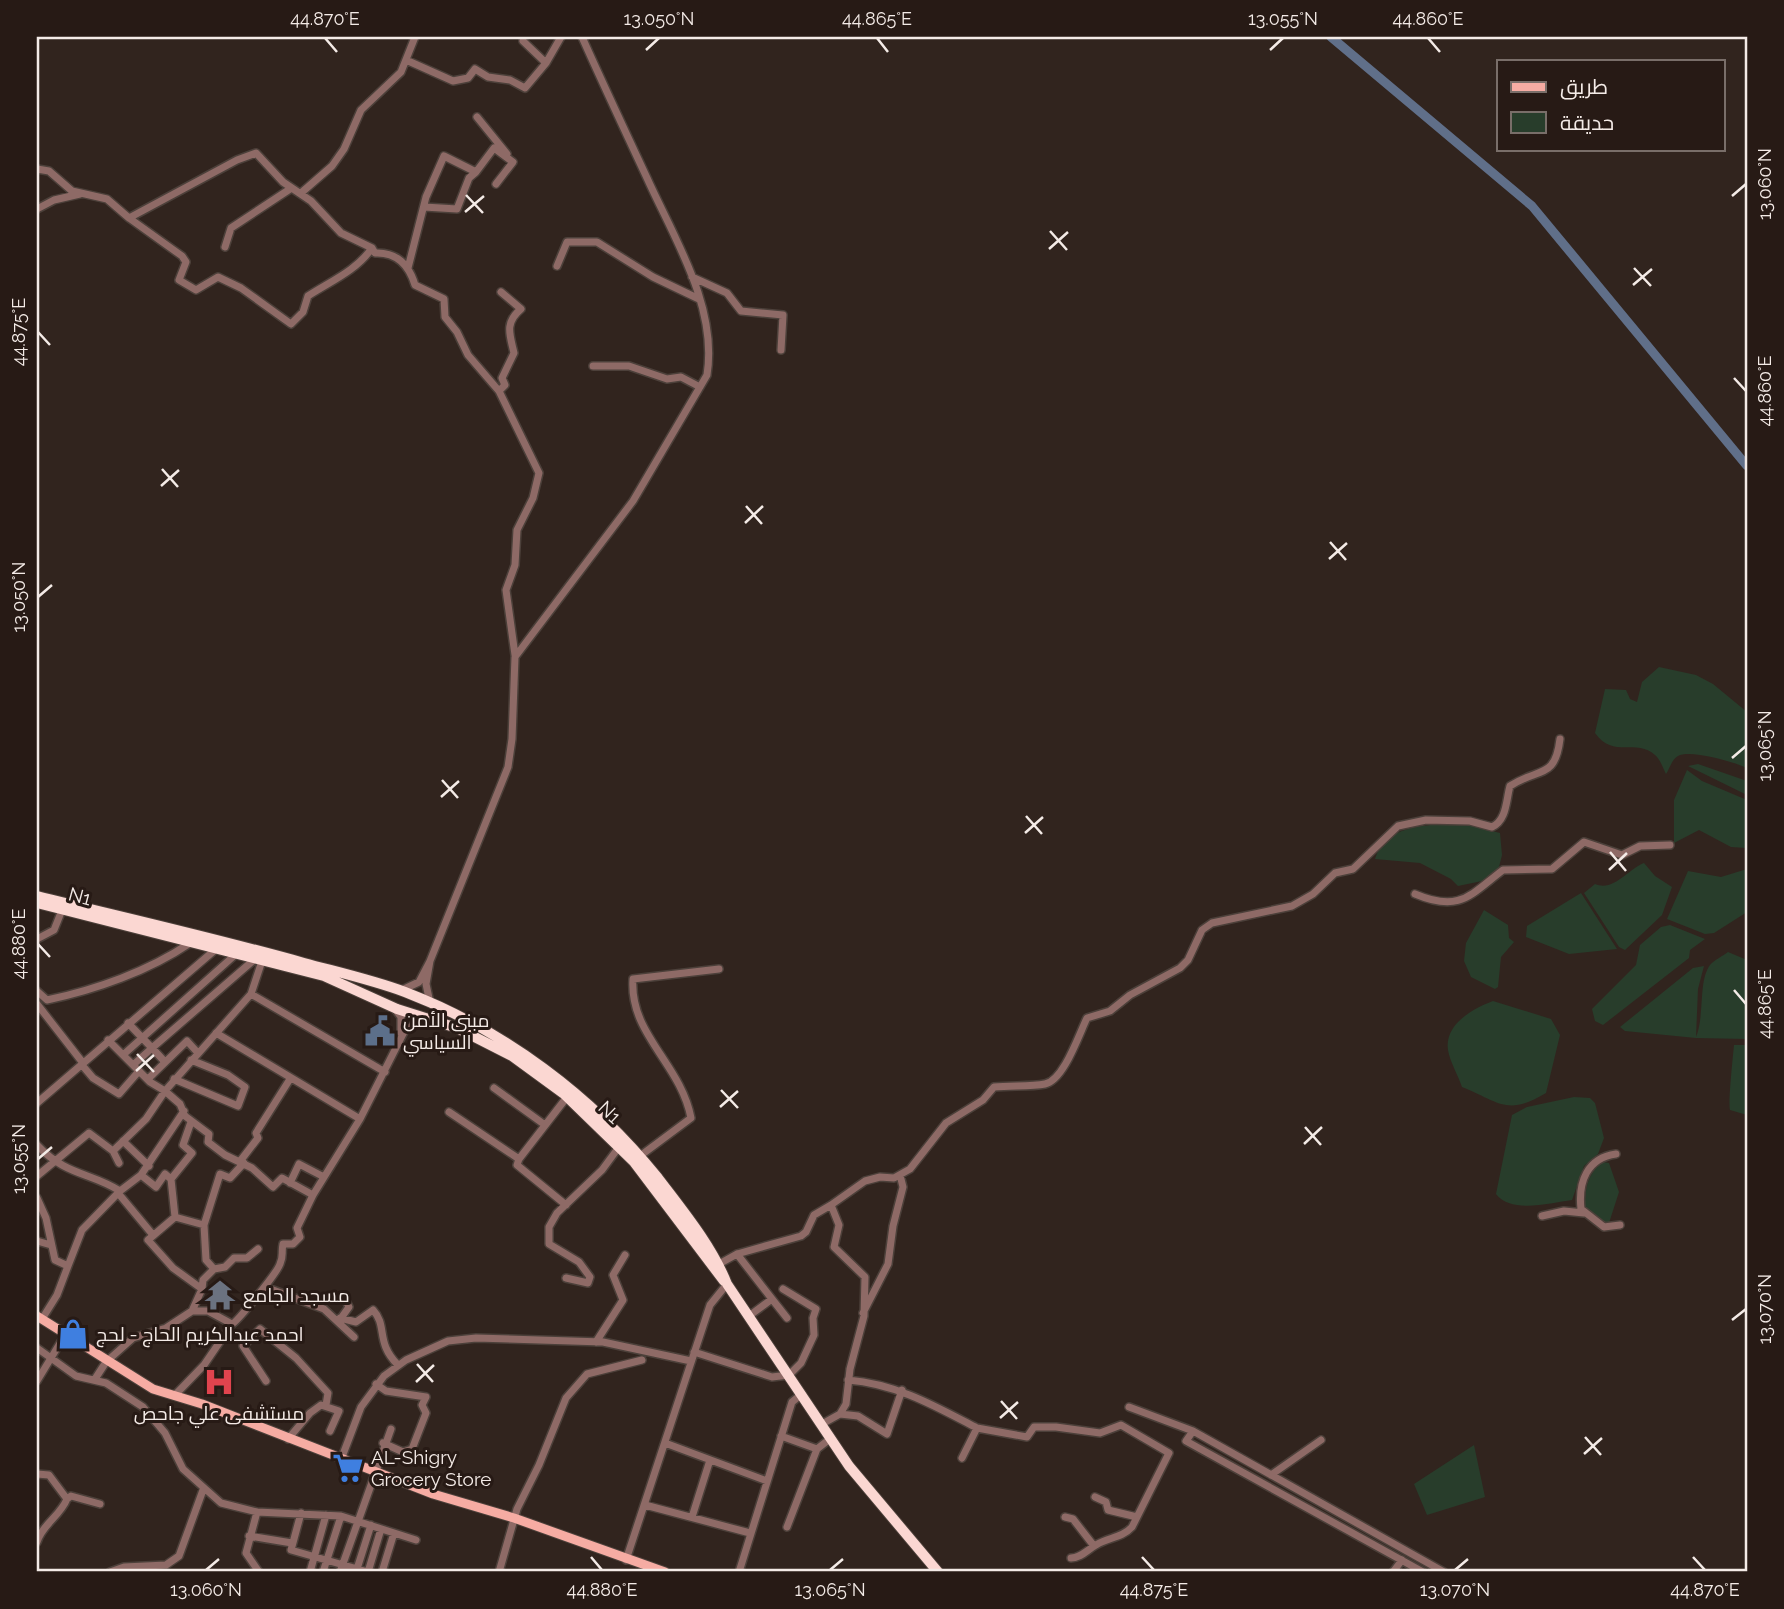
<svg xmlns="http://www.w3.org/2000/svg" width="1784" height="1609" font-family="Raleway,Cairo,sans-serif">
  <rect width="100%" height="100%" fill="#31241e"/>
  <path fill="#283d2b" d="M1659 667 1696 675 1713 684 1747 712V768C1734 762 1690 749 1678 756 1672 759 1670 768 1666 774 1663 768 1660 759 1655 755 1637 738 1613 759 1595 733L1605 689 1626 690 1630 699 1637 702 1642 682Z
    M1698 764 1747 781V795L1688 766Z
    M1687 770 1702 781 1747 800V848L1731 847 1699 830 1674 843V800Z
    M1443 824 1469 825 1500 833 1502 855 1498 871 1482 881 1458 886 1451 879 1420 863 1375 859C1384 829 1415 826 1443 824Z
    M1644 863 1655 876 1672 887 1662 915 1625 950 1619 947 1584 893 1595 884C1614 892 1628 869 1644 863Z
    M1747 869V912L1714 933 1705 934 1667 919 1688 871 1721 877Z
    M1581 893 1617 949 1569 954 1526 937 1527 926Z
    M1484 910 1508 925 1509 938 1514 942 1501 957 1498 987 1495 989 1471 977 1464 961 1466 943Z
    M1670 925 1705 939 1690 950 1689 958 1603 1025 1595 1021 1592 1009 1636 965 1640 945 1661 927Z
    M1728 952 1747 960V1039L1696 1038 1625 1031 1620 1027 1693 968 1704 966 1698 989 1696 1037C1705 1015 1698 981 1710 965 1714 960 1723 956 1728 952Z
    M1493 1001 1551 1019 1560 1035 1546 1093C1507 1116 1501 1103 1462 1087 1458 1075 1450 1062 1448 1050 1444 1024 1474 1008 1493 1001Z
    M1734 1045H1747V1115L1730 1110C1728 1102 1733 1056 1734 1045Z
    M1574 1097 1590 1098 1595 1103 1604 1138 1598 1154 1584 1166 1572 1200C1550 1203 1511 1214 1496 1194L1512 1115 1527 1107Z
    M1603 1162 1609 1163 1619 1192 1609 1223 1606 1225 1585 1208C1585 1190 1587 1173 1603 1162Z
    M1474 1445 1485 1497 1427 1515 1414 1484Z"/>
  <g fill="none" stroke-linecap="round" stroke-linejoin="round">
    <path stroke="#606f89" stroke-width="9" d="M1331 37 1532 206 1747 466"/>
    <g stroke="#4c403a" stroke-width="10">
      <path id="minor" d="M523 41 546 63 561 37
        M406 60 453 81 468 78 475 69 488 77 510 80 525 88 546 63
        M477 117 507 154
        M37 169 49 171 72 191 107 199 129 218 237 160 256 153 283 182 311 201 341 233 372 248 375 253C397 252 409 265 415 285L444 299 445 317 457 332 468 355 499 391 539 473 533 498 517 530 515 565 506 590 515 655
        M476 172 494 148 513 162 496 184
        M301 193 332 166 344 149 361 110 401 72 415 37
        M37 209 54 200 80 194
        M129 218 182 256 186 262 179 280 196 290 218 277 241 288 291 324 303 312 308 296C331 281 356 271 372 248
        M225 247 231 228 290 189
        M557 266 567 242H597L653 277 699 299
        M408 268 426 197 444 156 476 172 469 178 457 209 424 207
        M692 277 727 293 741 311 783 315 781 350
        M593 366H629L667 379 681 377 700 387
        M499 391 505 385 502 378 514 353C510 335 504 323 521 309L501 292
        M1415 894C1460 913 1470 895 1503 870L1552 869 1584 842 1622 855 1640 846 1670 845
        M37 939 54 930 62 910
        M430 961 508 767 512 739 515 657 633 501 707 375C718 307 674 238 647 178 625 131 603 84 582 37
        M402 990 419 982 430 961 426 984 430 1003
        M37 991 47 1000C95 990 149 971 190 943
        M251 994 385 1072
        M37 1004 83 1063
        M395 1009 401 1017V1033
        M128 1023 152 1048 255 959
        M216 1033 360 1119
        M108 1040 150 1082 165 1091 251 994 262 961
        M123 1055 236 954
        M82 1065 93 1078 119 1094 139 1071
        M133 1065 152 1048 165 1062
        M148 1079 187 1041 198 1053
        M174 1079 238 1106 245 1087 228 1075 191 1060
        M494 1088 545 1125
        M37 1103 216 949
        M184 1111 141 1175 156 1187 165 1174 171 1179 175 1217 148 1240 173 1268 202 1289 192 1311
        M449 1112 519 1159 517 1165 566 1205
        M123 1141 149 1166
        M37 1145C66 1176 90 1172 120 1191L141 1175
        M113 1151 119 1163
        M1616 1154C1587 1158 1578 1182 1581 1209L1604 1227 1620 1225
        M640 1156 691 1118C681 1064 629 1034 633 979L719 969
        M519 1159 567 1097
        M241 1160 258 1138 256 1133 290 1079
        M37 1176 89 1133 113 1151 146 1119 165 1091 180 1104 185 1116 209 1134 208 1142 225 1155 252 1168 273 1187 282 1178 313 1195
        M171 1179 192 1153 183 1145 191 1122
        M290 1183 299 1164 324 1177
        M118 1193 153 1235
        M37 1198 46 1218 55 1260 68 1266 57 1295 42 1319
        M831 1205 865 1181 880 1177 894 1178 910 1169 946 1123 983 1100 994 1087C1010 1085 1030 1087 1045 1084 1064 1080 1079 1034 1087 1018L1110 1011 1130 995 1180 968 1188 960 1202 930 1212 923 1292 906 1313 894 1335 873 1353 869 1398 826 1426 820 1470 821 1492 827C1507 820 1506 800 1510 786 1539 767 1555 780 1560 739
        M1542 1216 1564 1211 1584 1213
        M175 1217 204 1225 220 1174 230 1178 244 1163
        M37 1241 51 1245
        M737 1254 772 1299
        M719 1264 737 1254 801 1236 806 1232 814 1215 831 1205 839 1225 834 1247 865 1277 864 1316 850 1369 846 1404 840 1414 822 1424
        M68 1266 82 1230 120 1191
        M214 1269 225 1267 234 1258H247L258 1249
        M566 1278 588 1283 590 1277 579 1262 549 1244V1227L557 1213 602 1170 619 1147
        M265 1287 324 1309 354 1337
        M202 1289 203 1280 214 1269 206 1260 204 1225
        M863 1313 888 1264 893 1226 903 1187 900 1175
        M749 1316 772 1299 787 1318
        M340 1318 356 1322 373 1310C388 1326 375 1342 398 1365
        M339 1321 349 1307 346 1301
        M596 1342 623 1300 613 1275 625 1255
        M37 1348 76 1376 106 1383 143 1407 165 1433 183 1469 221 1503 257 1512 341 1516 416 1540
        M694 1352 772 1377 789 1375 801 1363 814 1335 813 1318 816 1309 783 1289
        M95 1379 106 1362 133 1338 166 1328 192 1311H208L232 1324C237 1322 277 1273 280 1264 284 1255 281 1253 283 1244H293L300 1237 297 1228 313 1195 360 1119 405 1030 424 1019
        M848 1380C897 1384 935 1406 977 1428L962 1458
        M37 1381 65 1335
        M266 1381 243 1346 260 1329 296 1358 328 1393 326 1405
        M376 1384 386 1391 426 1397 422 1405 426 1413 412 1449 403 1452 383 1443
        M175 1395 204 1365 232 1324
        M1129 1407 1193 1431 1444 1572
        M840 1414 858 1416 887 1434 902 1390
        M977 1428 1027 1437 1034 1427H1056L1100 1433 1121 1425 1169 1453 1132 1527C1122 1538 1109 1537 1096 1545 1087 1550 1081 1558 1071 1558
        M1193 1431 1186 1441 1423 1572
        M781 1436 817 1449
        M288 1439 310 1413 321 1405 339 1411 330 1431
        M665 1443 767 1481
        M342 1457 361 1407 384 1376 406 1360 448 1341 476 1338 603 1342 691 1361
        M37 1474 49 1475 67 1499C60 1516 42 1525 37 1542
        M1271 1475 1321 1440
        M1095 1497 1106 1502 1108 1510 1137 1517
        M67 1499 71 1496 100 1504
        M645 1505 750 1533
        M257 1512 246 1553 259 1572
        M301 1513 291 1550 368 1572
        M692 1517 710 1460
        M1065 1517 1073 1519 1094 1546
        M787 1527 817 1449 831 1438
        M249 1536 292 1543
        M626 1560 710 1305 727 1284
        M110 1572 124 1567 166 1565 179 1556 203 1490
        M310 1572 326 1515
        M323 1572 341 1516
        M340 1572 391 1429
        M356 1572 371 1525
        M368 1572 381 1529
        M382 1572 394 1533
        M499 1572 517 1509 539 1465 566 1398 587 1374 642 1360
        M739 1572 792 1402 802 1394
        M1393 1572 1402 1560"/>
    </g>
    <g stroke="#4c403a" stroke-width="11">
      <path id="major" d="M37 1316 153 1389 202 1404 433 1494 514 1518 665 1572"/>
    </g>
    <g stroke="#4c403a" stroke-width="12">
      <path id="highway" d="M37 896C126 918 215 938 304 963 337 972 373 980 405 992 504 1030 592 1096 658 1178 683 1211 712 1246 727 1284L849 1466 938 1572
        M37 903 324 976 397 1009 457 1028 512 1056 564 1094 634 1162 724 1281"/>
    </g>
    <use href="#minor" stroke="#8e6a66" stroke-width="7"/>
    <use href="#major" stroke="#f6aca3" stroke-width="9"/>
    <use href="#highway" stroke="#fbd7d2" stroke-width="10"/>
  </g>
  <path fill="none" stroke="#f4ebe7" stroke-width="2.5" d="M325 38 337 52M877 38 888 52M1428 38 1440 52M646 50 659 38M1270 50 1283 38M466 195 483 213M1732 196 1746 184M465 212 484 196M1050 231 1067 250M1049 249 1068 232M1634 268 1651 286M1633 285 1652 269M38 332 50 345M1734 378 1746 391M162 469 178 487M161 486 179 470M746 506 762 524M745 523 763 506M1330 542 1346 560M1329 559 1347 543M38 597 52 585M1732 758 1746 746M442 780 458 798M441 797 459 781M1026 816 1042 834M1025 833 1043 817M1610 852 1626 871M1609 870 1627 853M38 944 50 957M1734 990 1746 1004M137 1054 154 1072M136 1071 154 1055M721 1090 738 1108M720 1107 738 1091M1305 1127 1321 1145M1304 1144 1322 1127M38 1159 52 1147M1732 1320 1746 1309M417 1364 433 1382M416 1382 434 1365M1001 1401 1017 1419M1000 1418 1018 1402M1585 1437 1601 1455M1584 1454 1602 1438M591 1557 602 1570M1142 1557 1154 1570M1693 1557 1705 1570M206 1570 219 1559M830 1570 843 1559M1455 1570 1468 1559"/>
  <defs>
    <g id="civic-bare" transform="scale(2.415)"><path d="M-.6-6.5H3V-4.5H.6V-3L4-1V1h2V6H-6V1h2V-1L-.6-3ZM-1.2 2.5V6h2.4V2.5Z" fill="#5c6f8a" stroke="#271a15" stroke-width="2.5" paint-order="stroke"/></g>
    <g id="temple-bare" transform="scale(2.415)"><path d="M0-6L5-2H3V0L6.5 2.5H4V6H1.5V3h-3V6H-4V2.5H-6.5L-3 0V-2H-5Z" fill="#6b7280" stroke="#271a15" stroke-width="2.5" paint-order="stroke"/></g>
    <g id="shop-bare" transform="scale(2.415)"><path d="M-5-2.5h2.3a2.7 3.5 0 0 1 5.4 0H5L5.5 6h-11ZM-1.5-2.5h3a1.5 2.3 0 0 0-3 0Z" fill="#3f7fe0" stroke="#271a15" stroke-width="2.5" paint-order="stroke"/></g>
    <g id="hospital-bare" transform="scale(2.415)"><path d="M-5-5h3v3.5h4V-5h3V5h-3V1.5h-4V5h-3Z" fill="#e0444e" stroke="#271a15" stroke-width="2.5" paint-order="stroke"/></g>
    <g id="supermarket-bare" transform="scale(2.415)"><path d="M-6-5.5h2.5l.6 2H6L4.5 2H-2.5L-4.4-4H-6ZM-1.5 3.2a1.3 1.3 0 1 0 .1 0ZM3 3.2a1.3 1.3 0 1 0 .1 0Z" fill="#3f7fe0" stroke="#271a15" stroke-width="2.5" paint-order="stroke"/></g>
  </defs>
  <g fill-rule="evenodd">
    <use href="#civic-bare" x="380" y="1031"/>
    <use href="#temple-bare" x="220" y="1295"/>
    <use href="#shop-bare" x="73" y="1334"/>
    <use href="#hospital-bare" x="219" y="1382"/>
    <use href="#supermarket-bare" x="348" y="1468"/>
  </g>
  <g text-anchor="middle" stroke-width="6" stroke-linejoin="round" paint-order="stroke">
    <g font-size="19" fill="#f4ebe7" stroke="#271a15">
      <text transform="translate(80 896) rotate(15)" y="7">N1</text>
      <text transform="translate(610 1112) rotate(44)" y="7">N1</text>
    </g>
    <g font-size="19" fill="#f4ebe7" stroke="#271a15" text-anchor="start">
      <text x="403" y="1027">مبنى الأمن<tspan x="403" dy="22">السياسي</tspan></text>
      <text x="243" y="1302">مسجد الجامع</text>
      <text x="96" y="1341">احمد عبدالكريم الحاج - لحج</text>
      <text x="219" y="1420" text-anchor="middle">مستشفى علي جاحص</text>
      <text x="371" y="1464">AL-Shigry<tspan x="371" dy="22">Grocery Store</tspan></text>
    </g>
  </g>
  <rect width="1784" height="1609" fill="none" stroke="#271a15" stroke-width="77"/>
  <rect x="1497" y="60" width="228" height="91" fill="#271a15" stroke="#796e69" stroke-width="2"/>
  <rect x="1511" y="82" width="35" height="10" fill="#f6aca3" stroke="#796e69" stroke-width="2"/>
  <text x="1560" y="94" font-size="21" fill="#f4ebe7">طريق</text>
  <rect x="1511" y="112" width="35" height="21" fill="#283d2b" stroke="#796e69" stroke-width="2"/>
  <text x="1560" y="130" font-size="21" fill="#f4ebe7">حديقة</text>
  <rect x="38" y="38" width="1708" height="1532" fill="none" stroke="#f4ebe7" stroke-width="2.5"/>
  <g font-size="18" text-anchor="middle" fill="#f4ebe7">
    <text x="325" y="25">44.870°E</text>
    <text x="659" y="25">13.050°N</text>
    <text x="877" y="25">44.865°E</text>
    <text x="1283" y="25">13.055°N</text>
    <text x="1428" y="25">44.860°E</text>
    <text transform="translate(1765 184) rotate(-90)" y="6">13.060°N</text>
    <text transform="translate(19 332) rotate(-90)" y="6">44.875°E</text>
    <text transform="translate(1765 391) rotate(-90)" y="6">44.860°E</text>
    <text transform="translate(19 597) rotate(-90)" y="6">13.050°N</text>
    <text transform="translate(1765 746) rotate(-90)" y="6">13.065°N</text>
    <text transform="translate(19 944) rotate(-90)" y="6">44.880°E</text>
    <text transform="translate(1765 1004) rotate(-90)" y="6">44.865°E</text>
    <text transform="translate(19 1159) rotate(-90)" y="6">13.055°N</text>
    <text transform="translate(1765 1309) rotate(-90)" y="6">13.070°N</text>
    <text x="206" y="1596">13.060°N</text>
    <text x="602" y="1596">44.880°E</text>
    <text x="830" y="1596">13.065°N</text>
    <text x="1154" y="1596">44.875°E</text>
    <text x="1455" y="1596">13.070°N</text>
    <text x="1705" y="1596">44.870°E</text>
  </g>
</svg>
